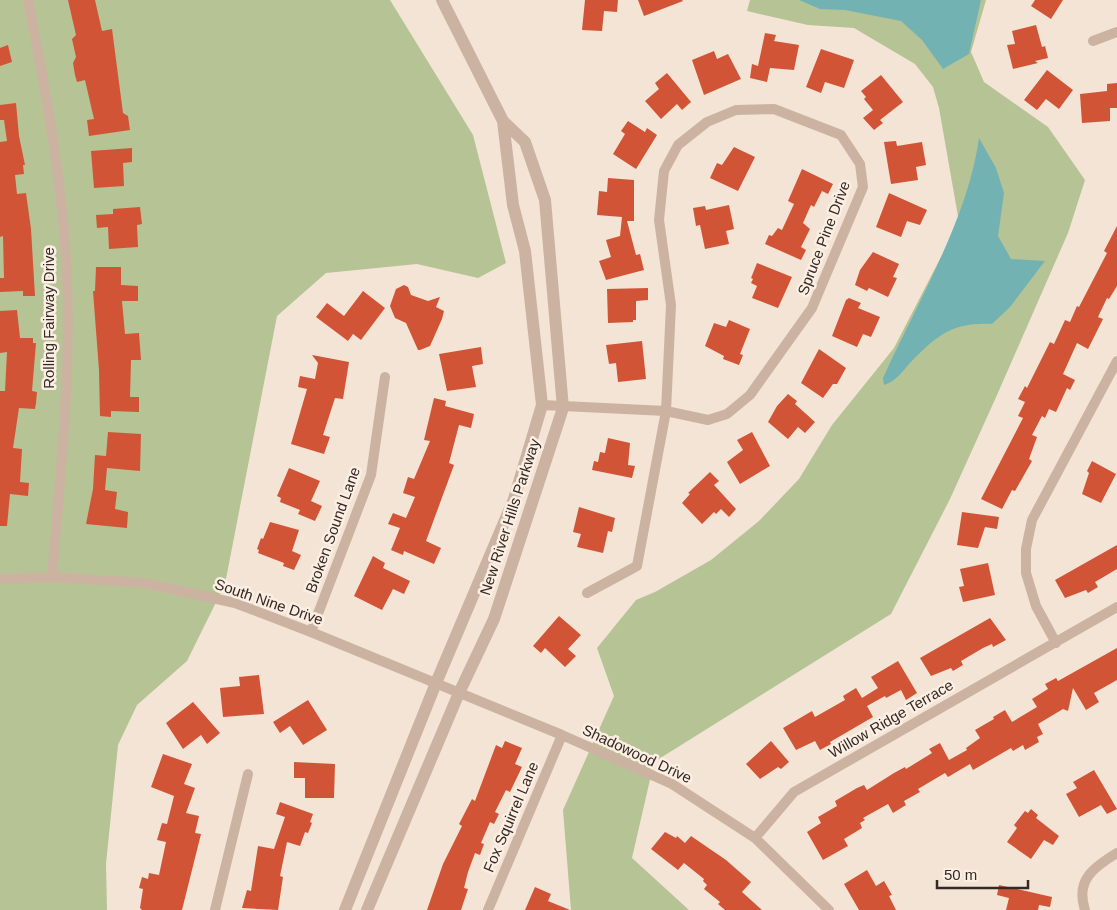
<svg xmlns="http://www.w3.org/2000/svg" width="1117" height="910" font-family="Helvetica,sans-serif">
  <rect width="100%" height="100%" fill="#f3e4d6"/>
  <path fill="#b6c395" d="M0 0H390L473 135 506 263 478 278 417 264 326 273 277 316 225 584 187 661 137 705 118 745 106 864 107 910H0Z
    M750 0H986L971 52 984 82 1048 127 1085 180 1068 233 997 395 950 499 891 614 654 762 632 858 689 910H571L563 810 614 696 597 648 636 600 655 592 711 560 759 521 799 479 832 425 894 348 959 222 939 108 933 87 915 64 854 28 808 25 747 11Z"/>
  <path fill="#73b2b2" d="M799 0H981L969 54 943 69 922 40 901 21 845 10 820 9Z
    M979 138 996 168 1004 193 998 236 1011 259 1045 261 1010 307 992 324C953 322 937 335 910 363 902 372 896 381 884 385L883 378C917 303 968 219 979 138Z"/>
  <path fill="#d15436" d="M68 0H95L102 31 112 29 123 113 128 116 130 130 89 136 87 120 94 119 85 80 77 82 75 75 73 63 76 57 72 39 76 35Z
    M585 0H618L617 12 604 11 602 31 582 30Z
    M638 0H682L683 1 644 16Z
    M1035 0H1063L1051 19 1031 6Z
    M1036 25 1042 47 1045 46 1048 58 1035 61 1038 63 1013 69 1007 45 1015 44 1012 31Z
    M765 33 776 35 774 41 799 45 794 70 770 68 767 82 750 78 752 64 758 66Z
    M8 45 12 62 0 66V48Z
    M821 49 854 60 844 88 825 82 821 93 806 87Z
    M714 51 717 59 728 54 741 79 704 95 692 60Z
    M1047 70 1073 90 1059 109 1046 99 1037 110 1024 100Z
    M667 73 691 102 682 110 677 104 661 119 645 101 659 89 655 83Z
    M881 75 903 102 880 120 883 123 874 130 863 118 873 110 864 99 866 97 861 91Z
    M1117 83V108H1110V121L1082 123 1080 94 1107 91V84Z
    M16 103 19 136 25 165H23L24 174 15 175 17 194 26 193 31 229 35 296H23V291L0 292V278H4L3 236 0 237V142L7 141 4 120H0V105Z
    M628 121 645 132 647 128 657 135 636 169 613 154 625 134 621 131Z
    M896 141 897 146 922 142 926 165 916 167 918 180 891 184 884 142Z
    M734 147 755 157 738 191 710 178 717 163 722 165Z
    M132 148V162L123 163 124 186 94 188 91 151Z
    M802 169 833 184 828 194 822 191 814 207 811 205 803 223 810 229 801 247 806 250 801 260 765 244 769 235 772 236 778 228 782 230 794 204 788 201Z
    M608 178 634 180V221H627L636 255 640 254 644 270 606 280 599 261 611 257 606 240 620 236 622 217 597 215 599 191 607 192Z
    M889 193 927 210 920 225 907 221 901 237 876 227Z
    M729 205 734 229 726 231 729 244 705 249 700 225 696 226 693 208 705 206 706 210Z
    M140 207 142 224 137 225 138 247 109 249 108 227 97 228 96 215 113 214V209Z
    M1117 226V286L1109 299 1107 298 1098 317 1103 319 1088 349 1077 343 1063 374 1075 380 1070 390 1067 388 1056 412 1049 409 1045 418 1042 416 1032 435 1037 437 1029 459 1032 461 1015 491 1012 490 1002 509 981 499 1023 418 1018 416 1025 402 1018 399 1025 386 1027 388 1050 342 1054 344 1065 320 1070 322 1077 306 1079 307 1107 253 1104 251Z
    M873 252 899 264 893 277 897 278 888 297 869 288 867 291 855 285 860 270Z
    M757 263 792 277 778 308 752 298 757 286 751 283 753 279 751 278Z
    M96 267H121V285L138 286V301H122L125 334 139 333 141 360H131L130 397H139V412L111 411V417L100 416 99 370 93 291H95Z
    M404 285 408 287 411 295 428 301 440 297 436 307 444 311 442 319 430 346 420 350H418L406 323 395 318 390 306 396 289Z
    M648 288V300L636 301V320H633V322L608 323 607 289Z
    M363 291 385 308 361 340 353 334 348 341 316 317 327 303 344 316Z
    M849 298 861 303 858 308 880 317 871 337 863 334 857 347 832 336 846 300Z
    M17 310 20 338H33V343H36L32 391 37 392 36 403 35 409 19 408 13 448 22 449 20 482 29 483 28 496 10 494 7 526H0V391H5L7 352 0 353V311Z
    M729 320 750 329 740 354 743 355 739 365 723 359 724 356 705 346 714 323 726 327Z
    M642 341 646 379 618 382 616 363 609 364 606 345Z
    M481 347 483 364 472 366 476 387 447 391 439 354Z
    M819 349 846 368 837 384H833L823 398 801 383Z
    M312 355 349 362 343 399 335 398 323 435 330 437 324 454 291 444 307 389 298 387 300 376 315 379 318 363Z
    M788 394 797 401 795 404 815 422 805 433 798 427 788 439 768 422 777 406Z
    M434 398 446 401 445 406 474 414 471 428 459 425 449 463 454 465 426 541 441 548 434 564 404 551 403 555 391 550 400 528 388 524 393 513 406 518 415 497 403 493 408 477 414 479 430 441 424 440Z
    M108 432 141 434 140 471 107 468 105 490 117 492 115 509 128 512 127 528 86 524 93 489 95 455 106 456Z
    M752 432 770 466 740 484 727 462 743 450 737 440Z
    M608 438 630 443 628 465 635 466 632 478 592 470 594 461 598 462 600 452 605 453Z
    M1092 461 1116 474 1101 503 1082 494 1089 473 1087 471Z
    M289 468 320 481 311 501 322 506 315 521 298 514 300 510 280 502 281 498 277 496Z
    M710 472 719 481 714 485 736 509 729 517 721 509 716 514 714 512 702 524 682 503 690 494 688 493Z
    M579 507 615 518 612 532 608 531 603 553 577 547 581 534 573 532Z
    M962 512 999 517 997 529 985 527 978 548 957 545Z
    M270 522 299 530 292 551 301 555 294 570 283 566 284 563 258 553 259 550 257 549 261 538 263 539Z
    M1117 545V569L1095 582 1098 587 1088 593 1086 590 1065 598 1055 580Z
    M373 556 385 563 383 568 410 581 404 594 393 589 382 610 354 596Z
    M988 563 995 595 963 602 959 587 964 586 960 569Z
    M559 616 581 635 568 649 576 656 565 667 545 648 541 653 533 646Z
    M990 618 1006 640 993 647 992 644 983 648 961 661 963 665 953 671 951 668 931 676 920 658Z
    M1117 648V680L1094 693 1099 702 1086 710 1073 688 1068 711 1063 709 1038 724 1043 734 1037 737 1039 742 1025 750 1023 745 1013 751 1011 748 973 770 970 764 948 777 945 773 918 789 920 792 904 801 906 805 893 813 888 804 863 818 865 820 860 823 862 828 844 839 848 846 823 860 807 832 821 823 818 817 837 806 835 801 857 788 864 785 867 790 894 773 905 767 906 769 932 753 929 749 940 743 949 760 967 750 966 748 980 738 975 730 994 719 993 717 1005 710 1012 722 1037 707 1032 699 1048 689 1045 684 1056 678 1058 681Z
    M898 661 917 693 906 700 901 690 886 698 885 696 867 706 873 717 830 742 831 744 820 750 815 741 796 750 783 728 812 711 815 717 845 700 843 696 856 688 862 698 878 688 871 677Z
    M259 675 264 714 223 717 220 688 240 686 239 677Z
    M308 700 327 730 303 745 290 726 280 733 273 722Z
    M193 702 220 733 207 744 201 735 183 749 166 723Z
    M505 741 522 748 515 764 522 767 510 792 506 790 495 812 499 814 494 824 490 822 481 843 484 844 480 855 475 853 468 872 464 888 468 889 461 910H427L443 864 462 826 459 824 472 799 475 801 496 745 502 748Z
    M771 741 789 762 781 769 778 767 760 779 746 764Z
    M163 754 192 764 184 784 195 788 186 813 199 816 195 833 201 834 182 910H142L140 908 143 889 139 888 142 877 148 879 149 873 159 875 166 842 157 840 162 823 167 824 174 796 151 787Z
    M294 762 335 764 334 798H305V778H294Z
    M1094 770 1117 809 1107 814 1101 805 1079 817 1066 794 1077 788 1073 782Z
    M280 802 313 814 310 822 312 823 308 833 305 832 300 846 287 842 280 876 283 877 278 910 242 908 247 890 251 891 258 846 274 849 285 817 276 814Z
    M1031 809 1038 815 1036 818 1059 836 1053 845 1044 840 1031 859 1007 842 1017 828 1014 825 1025 811 1028 813Z
    M665 832 676 838 677 836 685 843 691 836 726 860 751 882 742 892 762 910H725L718 904 720 902 704 889 707 885 703 881 704 879 684 863 678 870 651 849Z
    M867 870 876 886 884 881 892 895 889 896 896 910H859L844 884Z
    M999 885 1052 897 1050 907 1039 905 1038 910H1006L1009 898 997 895Z
    M535 887 551 894 548 901 570 910H525Z"/>
  <g fill="none" stroke-linecap="round" stroke-linejoin="round">
    <path stroke="#ccb3a1" stroke-width="10" d="M28 0C46 92 63 184 67 278 71 378 60 478 52 577
      M1093 41 1117 32
      M774 109 841 135 860 164 863 187 812 308 750 395 727 414 708 420 666 411 671 305 659 220 664 171 678 145 707 122 736 110Z
      M542 405 666 411 637 566 587 593
      M0 579 52 577 145 583 235 603 311 632 562 735 672 784 755 838 829 910
      M311 632 371 475 385 377
      M1056 643 1036 606 1026 573V549L1032 520 1117 361
      M755 838 794 792 1117 607
      M215 910 248 774
      M488 910 562 735
      M1085 910C1075 880 1094 867 1117 853"/>
    <path stroke="#ccb3a1" stroke-width="12" d="M345 910 436 683 514 499 542 405 525 251 513 205 503 121 442 0
      M367 910 459 693 494 619 563 408 545 200 525 142 503 121"/>
  </g>
  <g text-anchor="middle" stroke-width="5" stroke-linejoin="round" paint-order="stroke">
    <g font-size="15" fill="#352925" stroke="#fbeee2">
      <text transform="translate(824 238) rotate(-69)" y="5">Spruce Pine Drive</text>
      <text transform="translate(49 318) rotate(-90)" y="5">Rolling Fairway Drive</text>
      <text transform="translate(510 517) rotate(-72)" y="5">New River Hills Parkway</text>
      <text transform="translate(333 530) rotate(-70)" y="5">Broken Sound Lane</text>
      <text transform="translate(269 602) rotate(19)" y="5">South Nine Drive</text>
      <text transform="translate(891 719) rotate(-30)" y="5">Willow Ridge Terrace</text>
      <text transform="translate(637 754) rotate(25)" y="5">Shadowood Drive</text>
      <text transform="translate(511 817) rotate(-67)" y="5">Fox Squirrel Lane</text>
    </g>
  </g>
  <path d="M937 880v8h91v-8" fill="none" stroke="#352925" stroke-width="2.5"/>
  <text x="944" y="880" font-size="15" fill="#352925" stroke="#fbeee2" stroke-width="4" paint-order="stroke">50 m</text>
</svg>
